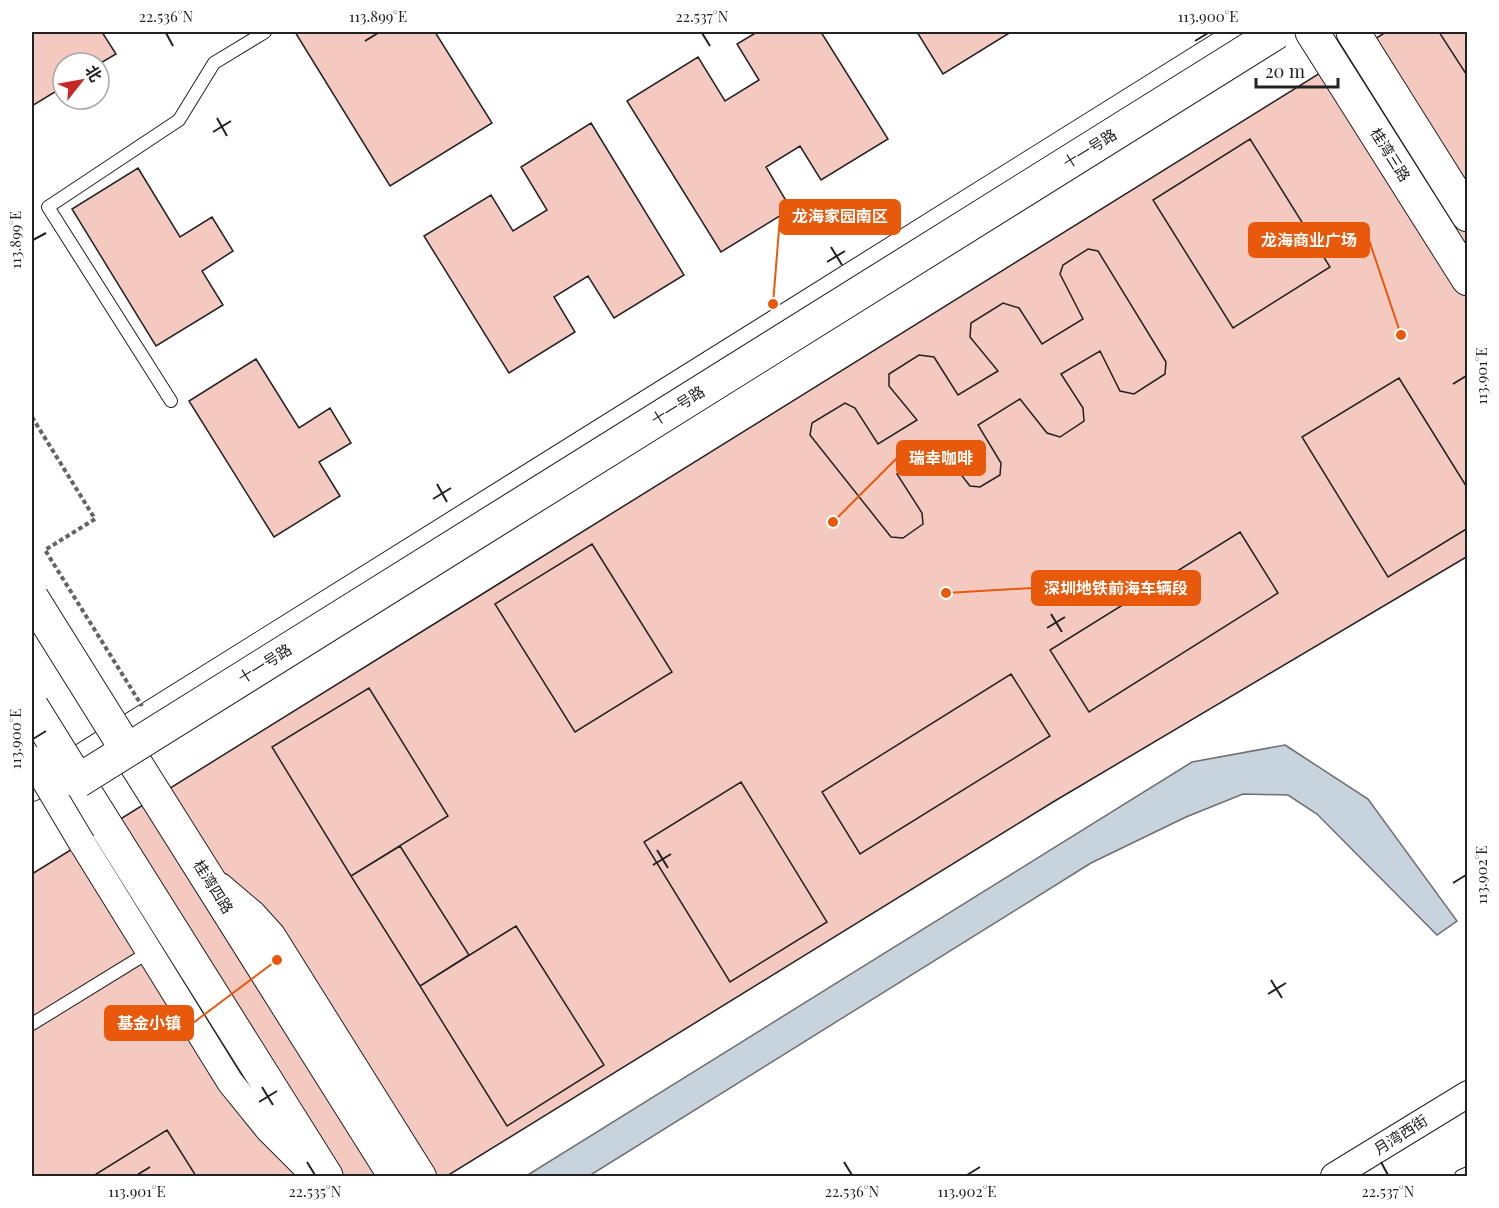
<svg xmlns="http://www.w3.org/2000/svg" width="1499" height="1208" font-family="'Playfair Display','Noto Sans SC',serif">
  <rect width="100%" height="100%" fill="#fff"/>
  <path fill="#c7d3dd" stroke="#6f6f6f" stroke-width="1.5" d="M1285 745 1368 799 1457 921 1437 935 1317 814 1288 795 1243 794 1186 817 1091 863 589 1176H526L1192 762Z"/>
  <path fill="#f3c9c0" stroke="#222" stroke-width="1.5" d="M32 32H102L116 54 99 64 63 63V87L32 106Z
    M295 32H435L492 123 390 186Z
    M757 32H821L888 139 821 180 800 146 766 167 791 209 721 252 627 101 698 57 725 101 759 80 737 44Z
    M917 32H1011L943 74Z
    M1386 32H1468V556L1053 802 447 1176H32V874Z
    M1439 32H1468V77Z
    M591 123 684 275 614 318 588 276 554 297 575 332 509 373 424 236 491 195 513 231 547 210 521 167Z
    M1250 139 1330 267 1233 328 1153 200Z
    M138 168 180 237 212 217 233 251 202 271 223 305 156 346 72 209Z
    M1088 249 1098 251 1166 362 1165 374 1134 394 1120 391 1100 351 1061 374 1083 408 1084 421 1060 437 1047 433 1020 399 978 425 1001 463 1000 475 980 487 970 486 940 448 897 474 922 513 923 524 903 538 891 537 810 435 812 423 845 403 855 408 878 444 917 420 889 386V374L919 355 934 357 958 395 998 371 970 337 971 323 1003 303 1019 308 1042 344 1083 319 1060 274 1063 265Z
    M256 359 299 428 330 408 351 443 319 462 340 496 274 537 189 401Z
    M1399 378 1468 489V528L1388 577 1302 437Z
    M1240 532 1278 593 1089 712 1050 650Z
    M592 544 672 672 575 732 495 604Z
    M1011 674 1050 736 860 854 822 792Z
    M369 688 448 816 351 876 272 747Z
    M741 782 827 922 730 982 644 842Z
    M400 846 469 955 420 986 351 876Z
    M516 926 604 1065 507 1126 420 986Z
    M167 1130 196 1176H93Z"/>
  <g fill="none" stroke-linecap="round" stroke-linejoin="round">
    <g stroke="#222" stroke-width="14">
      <path id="lane" d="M171 401 48 207 179 120 214 63 265 32
        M32 1024 149 952
        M1461 1176 1468 1173"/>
    </g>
    <g stroke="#222" stroke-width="28">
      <path id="street" d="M32 788 1241 32
        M82 843 230 1082 268 1129 315 1176
        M220 886 253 914 272 935 423 1176
        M1334 1176 1468 1094"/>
    </g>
    <g stroke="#222" stroke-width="35">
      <path id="secondary" d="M1312 32 1468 279
        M1353 32 1468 215"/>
    </g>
    <g stroke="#222" stroke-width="35">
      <path id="primary" d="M127 750 395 1176
        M78 781 326 1176"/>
    </g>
    <path stroke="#646464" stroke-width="4" stroke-dasharray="4.5 3" stroke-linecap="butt" d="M32 417 95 519"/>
    <use href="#lane" stroke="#fff" stroke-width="12"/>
    <use href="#street" stroke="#fff" stroke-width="26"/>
    <use href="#secondary" stroke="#fff" stroke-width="33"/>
    <use href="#primary" stroke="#fff" stroke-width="33"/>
    <g stroke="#222" stroke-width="28" stroke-linecap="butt">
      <path id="street-bridge" d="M32 759 82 843"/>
    </g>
    <g stroke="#222" stroke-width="35" stroke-linecap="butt">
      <path id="secondary-bridge" d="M78 781 1277 32"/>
    </g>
    <g stroke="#222" stroke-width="35" stroke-linecap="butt">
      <path id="primary-bridge" d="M32 598 127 750
        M32 707 78 781"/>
    </g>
    <path stroke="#646464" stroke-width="4" stroke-dasharray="4.5 3" stroke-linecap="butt" d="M95 519 45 550 142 706"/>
    <use href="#street-bridge" stroke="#fff" stroke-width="26"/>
    <use href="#secondary-bridge" stroke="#fff" stroke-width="33"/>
    <use href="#primary-bridge" stroke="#fff" stroke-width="33"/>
  </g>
  <path fill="none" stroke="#222" stroke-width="2" d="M166 33 173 46M702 33 710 46M365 41 378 33M1195 41 1208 33M217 118 227 136M213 132 231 121M33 240 46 233M831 247 842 265M827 262 845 251M1453 384 1466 376M437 484 447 502M433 499 451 488M1051 614 1062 632M1047 628 1065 617M33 739 46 731M657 850 668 868M653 865 671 854M1453 883 1466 875M1271 980 1282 998M1268 994 1286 983M262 1087 273 1105M259 1102 277 1091M307 1162 315 1175M844 1162 852 1175M1381 1162 1388 1175M137 1175 150 1167M967 1175 980 1167"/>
  <g text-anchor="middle" stroke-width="4.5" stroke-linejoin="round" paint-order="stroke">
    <g font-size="15" fill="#222" stroke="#fff">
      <text transform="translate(1090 149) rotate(-32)" y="5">十一号路</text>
      <text transform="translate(1390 155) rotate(58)" y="5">桂湾三路</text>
      <text transform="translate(678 406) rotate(-32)" y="5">十一号路</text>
      <text transform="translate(265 664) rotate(-32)" y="5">十一号路</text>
      <text transform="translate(213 887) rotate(58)" y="5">桂湾四路</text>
      <text transform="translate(1401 1135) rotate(-32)" y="5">月湾西街</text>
    </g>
  </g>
  <path fill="none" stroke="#e8590c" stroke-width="2" d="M773 304L780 217M1401 335L1369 240M833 522L897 458M946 593L1032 588M277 960L193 1023"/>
  <g fill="#e8590c" stroke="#fff" stroke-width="2">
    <circle cx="773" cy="304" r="6"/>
    <circle cx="1401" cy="335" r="6"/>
    <circle cx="833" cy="522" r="6"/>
    <circle cx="946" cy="593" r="6"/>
    <circle cx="277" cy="960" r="6"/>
  </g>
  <g fill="#e8590c" stroke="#e8590c" stroke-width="2">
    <rect x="780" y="200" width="120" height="34" rx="6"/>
    <rect x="1249" y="223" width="120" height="34" rx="6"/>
    <rect x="897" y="441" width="88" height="34" rx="6"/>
    <rect x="1032" y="571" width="168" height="34" rx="6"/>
    <rect x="105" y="1006" width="88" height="34" rx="6"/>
  </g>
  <g font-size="16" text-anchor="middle" font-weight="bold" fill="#fff">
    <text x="840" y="222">龙海家园南区</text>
    <text x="1309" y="246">龙海商业广场</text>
    <text x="941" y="464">瑞幸咖啡</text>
    <text x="1116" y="594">深圳地铁前海车辆段</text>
    <text x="149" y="1029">基金小镇</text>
  </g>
  <rect width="1499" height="1208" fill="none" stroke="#ffffff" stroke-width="66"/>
  <g transform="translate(81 81) rotate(59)"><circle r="28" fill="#ffffff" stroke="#a7a7a7" stroke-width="1.5"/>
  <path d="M0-4.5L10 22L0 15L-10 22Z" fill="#c62828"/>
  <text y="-9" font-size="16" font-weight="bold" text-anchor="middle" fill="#222222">北</text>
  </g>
  <path d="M1256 78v9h82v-9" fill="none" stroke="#222222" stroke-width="3"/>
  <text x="1265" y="78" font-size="18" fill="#222222" stroke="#ffffff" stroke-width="4.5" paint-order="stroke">20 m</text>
  <rect x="33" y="33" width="1433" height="1142" fill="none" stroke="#222" stroke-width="2"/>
  <g font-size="15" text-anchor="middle" fill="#222">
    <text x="166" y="22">22.536°N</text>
    <text x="378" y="22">113.899°E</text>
    <text x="702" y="22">22.537°N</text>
    <text x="1208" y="22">113.900°E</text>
    <text transform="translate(16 240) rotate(-90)" y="5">113.899°E</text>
    <text transform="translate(1482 376) rotate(-90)" y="5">113.901°E</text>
    <text transform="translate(16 739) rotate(-90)" y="5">113.900°E</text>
    <text transform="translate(1482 875) rotate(-90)" y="5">113.902°E</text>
    <text x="137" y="1197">113.901°E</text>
    <text x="315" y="1197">22.535°N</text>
    <text x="852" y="1197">22.536°N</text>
    <text x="967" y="1197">113.902°E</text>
    <text x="1388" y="1197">22.537°N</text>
  </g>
</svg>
